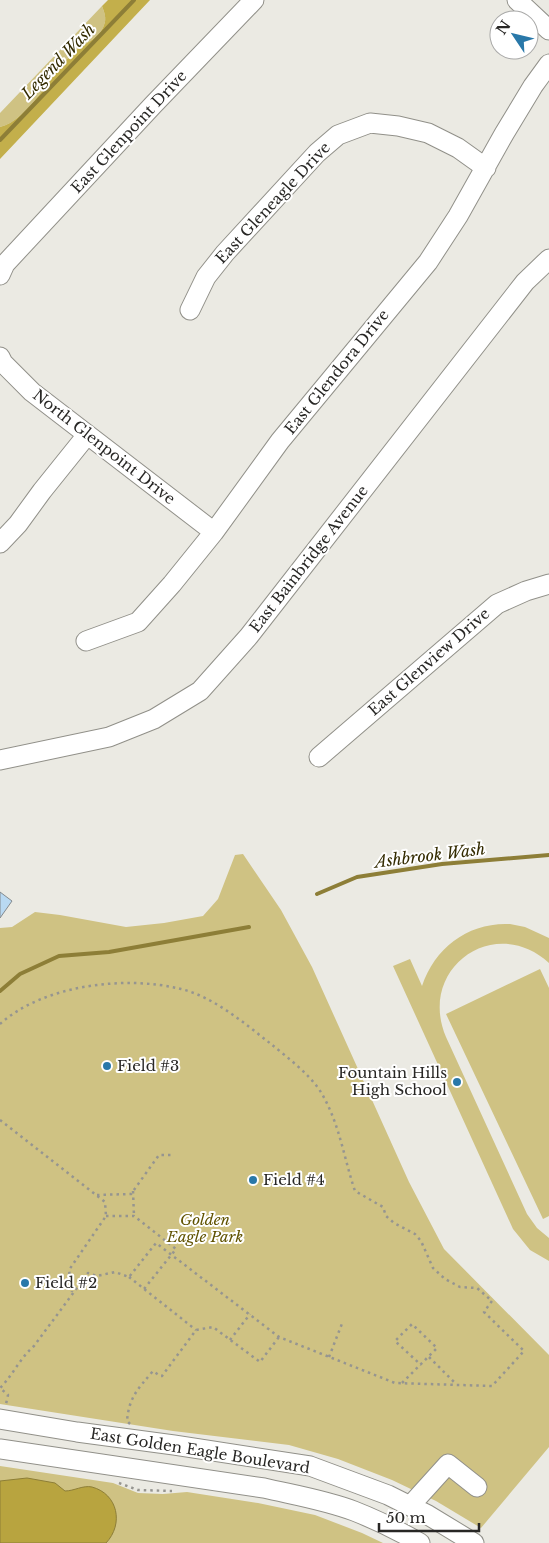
<svg xmlns="http://www.w3.org/2000/svg" width="549" height="1543" font-family="'Libre Baskerville',serif">
  <rect width="100%" height="100%" fill="#ebeae3"/>
  <path fill="#cfc283" d="M102 6C104 12 107 18 104 25 99 40 83 43 73 53 51 73 29 120 0 127V113Z
    M243 854 281 910 312 967 409 1182 444 1249 549 1355V1447L481 1528 436 1501 392 1480 338 1459 289 1445 173 1431 0 1404V928L12 927 35 912 60 915 126 927 164 923 203 916 218 899 235 855Z
    M510 924 525 927 549 938V963C494 913 417 969 446 1037L527 1214 537 1228 549 1238V1261L530 1250 513 1229 393 966 410 959 422 986C435 947 469 922 510 924Z
    M540 969 549 988V1216L543 1219 446 1014Z
    M0 1466 113 1483 138 1493 163 1494 187 1492 258 1503 315 1515 362 1533 383 1543H0Z"/>
  <path fill="#c3af4b" d="M108 0H150L0 159V127C29 120 51 73 73 53 83 43 99 40 104 25 107 18 104 12 102 6Z"/>
  <path fill="#b8a43f" stroke="#8d7e37" d="M27 1478 55 1483 65 1491C74 1491 83 1485 92 1487 118 1494 124 1524 106 1543H0V1481Z"/>
  <g fill="none" stroke-linecap="round" stroke-linejoin="round">
    <path stroke="#8d7e37" stroke-width="4" d="M0 140 134 0
      M317 894 357 877 442 864 549 855
      M0 991 20 974 59 956 109 952 249 927"/>
  </g>
  <path fill="#b9d9f2" stroke="#848a8e" d="M0 892 12 901 0 918Z"/>
  <g fill="none" stroke-linecap="round" stroke-linejoin="round">
    <g stroke="#919089" stroke-width="21">
      <path id="minor" d="M517 0 549 30
        M0 275 5 264 153 105 254 0
        M190 310 206 277 225 253 317 153 338 135 370 123 398 126 428 133 458 148 486 168
        M0 357 3 363 32 392 214 532
        M0 543 18 524 42 491 87 435
        M86 641 138 622 172 584 214 532 280 441 428 262 458 216 504 134 533 86 549 64
        M319 757 497 604 526 591 549 584
        M0 760 109 737 154 719 200 691 249 636 525 282 549 259
        M0 1419 77 1432 174 1445 310 1466 388 1495 428 1515 474 1543
        M0 1449 264 1488C294 1495 325 1500 354 1511 377 1520 399 1531 420 1543
        M410 1506 448 1464 477 1487"/>
    </g>
    <path stroke="#969590" stroke-width="2.5" stroke-dasharray="2.5 4" stroke-linecap="butt" d="M0 1024C43 985 125 975 181 989 214 997 244 1023 271 1044 288 1058 311 1075 322 1094 340 1125 344 1159 355 1191L383 1207 386 1216 394 1223 415 1234 421 1241 433 1268 445 1279 460 1287 477 1288 492 1301 484 1312 524 1351 492 1386 395 1383 279 1337 156 1243 129 1277 115 1272 97 1276 88 1273 34 1346C20 1358 13 1375 0 1388L8 1395 6 1404
      M0 1120 105 1202 106 1216 69 1270 72 1292
      M133 1191 134 1216
      M97 1195 131 1194 159 1155H172
      M106 1216H134L176 1249 144 1289
      M129 1277 196 1330
      M230 1340 250 1314
      M329 1357 343 1321
      M429 1357 456 1384
      M402 1383 437 1348 412 1324 395 1341 421 1365
      M130 1424 127 1421C129 1397 138 1389 153 1371L160 1376H162L196 1330 213 1327 260 1362 279 1337
      M119 1483 138 1490 172 1491"/>
    <use href="#minor" stroke="#fff" stroke-width="19"/>
  </g>
  <g fill="#2978a9" stroke="#fff" stroke-width="2">
    <circle cx="107" cy="1066" r="5"/>
    <circle cx="457" cy="1082" r="5"/>
    <circle cx="253" cy="1180" r="5"/>
    <circle cx="25" cy="1283" r="5"/>
  </g>
  <g text-anchor="middle" stroke-width="4" stroke-linejoin="round" paint-order="stroke">
    <g font-size="15" fill="#282725" stroke="#fff">
      <text transform="translate(129 132) rotate(-47)" y="5">East Glenpoint Drive</text>
      <text transform="translate(273 203) rotate(-47)" y="5">East Gleneagle Drive</text>
      <text transform="translate(337 372) rotate(-51)" y="5">East Glendora Drive</text>
      <text transform="translate(104 447) rotate(38)" y="5">North Glenpoint Drive</text>
      <text transform="translate(309 559) rotate(-52)" y="5">East Bainbridge Avenue</text>
      <text transform="translate(429 662) rotate(-41)" y="5">East Glenview Drive</text>
      <text transform="translate(200 1451) rotate(9)" y="5">East Golden Eagle Boulevard</text>
    </g>
    <g font-size="15" fill="#282725" stroke="#fff" text-anchor="start">
      <text x="117" y="1071">Field #3</text>
      <text x="447" y="1078" text-anchor="end">Fountain Hills<tspan x="447" dy="17">High School</tspan></text>
      <text x="263" y="1185">Field #4</text>
      <text x="35" y="1288">Field #2</text>
    </g>
    <g font-size="15" font-style="italic" fill="#605200" stroke="#fff">
      <text x="205" y="1225">Golden<tspan x="205" dy="17">Eagle Park</tspan></text>
    </g>
    <g font-size="16" font-style="italic" fill="#332b00" stroke="#fff">
      <text transform="translate(58 61) rotate(-46)" y="6">Legend Wash</text>
      <text transform="translate(430 855) rotate(-7)" y="6">Ashbrook Wash</text>
    </g>
  </g>
  <g transform="translate(514 35) rotate(305)"><circle r="24" fill="#ffffff" stroke="#a9a9a8"/>
  <path d="M0-4L9 19L0 12L-9 19Z" fill="#2978a9"/>
  <text y="-8" font-size="14" font-weight="bold" text-anchor="middle" fill="#282725">N</text>
  </g>
  <path d="M379 1523v8h100v-8" fill="none" stroke="#282725" stroke-width="2.5"/>
  <text x="386" y="1523" font-size="15" fill="#282725" stroke="#ffffff" stroke-width="4" paint-order="stroke">50 m</text>
</svg>
